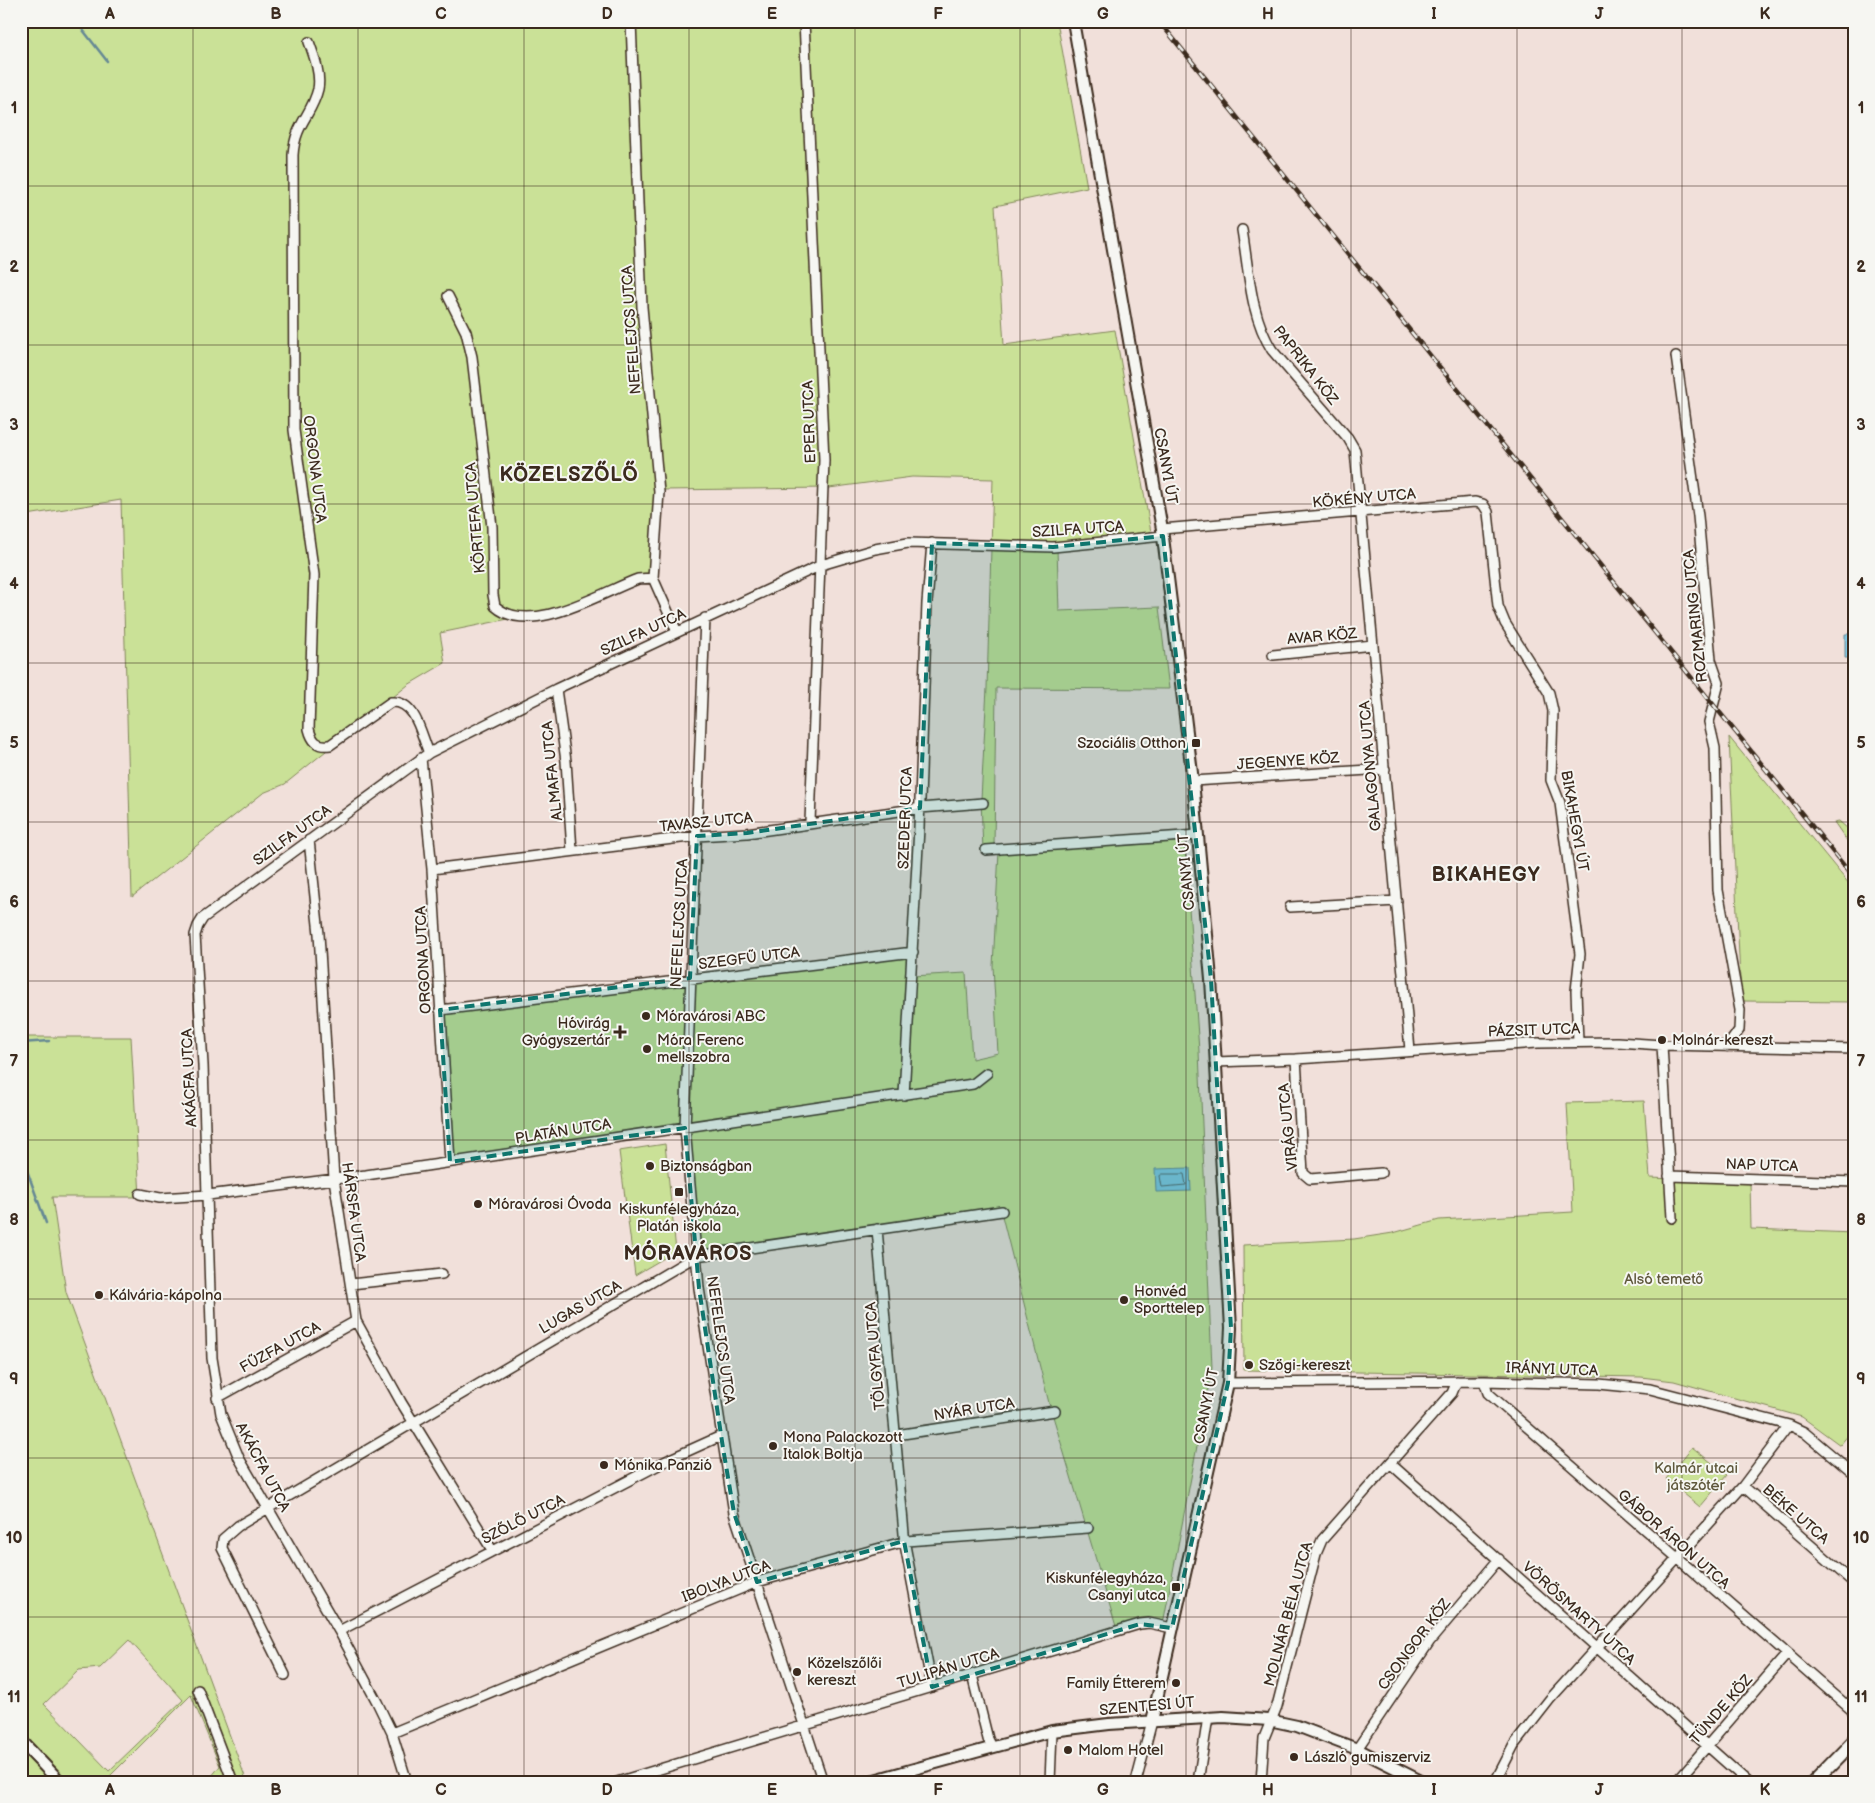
<svg xmlns="http://www.w3.org/2000/svg" width="1875" height="1803" font-family="'Balsamiq Sans',sans-serif">
  <rect width="100%" height="100%" fill="#f1e0da"/>
  <filter id="ink" filterUnits="userSpaceOnUse"><feTurbulence type="fractalNoise" baseFrequency=".02" numOctaves="2"/><feDisplacementMap in="SourceGraphic" scale="10" xChannelSelector="R" yChannelSelector="G"/><feConvolveMatrix kernelMatrix="1 2 1 2 8 2 1 2 1" color-interpolation-filters="sRGB"/></filter>
  <g filter="url(#ink)">
    <path fill="#cae197" stroke="#82865a" fill-rule="evenodd" d="M21 21H1057L1087 187 995 206 1004 345 1115 330 1152 538 1057 549 1059 611 1159 607 1169 689 996 688 994 848 983 851 981 799 987 688 993 479 912 477 829 488 662 490 656 573 567 607 440 633 445 663 408 685 285 784 263 793 132 897 121 500 21 516Z
      M1729 737 1854 890V1002L1741 1001Z
      M1839 821 1848 829 1854 831V851L1834 822Z
      M1184 836 1199 1051 1212 1368 1162 1629 1148 1626 1118 1633 1049 1403 1001 1212 696 1255 685 1128 450 1162 440 1010 913 952 912 976 966 973 972 1059 998 1053 993 966 999 851Z
      M21 1037H131L140 1197H52L66 1292 247 1782H207L220 1766 191 1695 110 1776 115 1782H21ZM129 1640 183 1700 109 1771 44 1704 79 1670 100 1668Z
      M1644 1101 1650 1178 1750 1182 1751 1229 1854 1233V1435L1850 1433 1840 1445 1802 1417 1674 1381 1641 1377 1244 1370 1243 1245 1354 1239 1393 1233 1439 1220 1573 1212 1567 1103Z
      M665 1144 676 1251 635 1275 619 1151Z
      M1692 1447 1727 1475 1700 1507 1666 1479Z"/>
    <path fill="#81c6e3" stroke="#658894" d="M1845 634H1854V658H1845Z
      M1190 1168 1191 1191 1156 1192 1155 1169Z"/>
    <g fill="none" stroke-linecap="round" stroke-linejoin="round">
      <path stroke="#57686d" stroke-width="1" d="M1163 1174H1184L1186 1185 1162 1187 1160 1176Z"/>
      <path stroke="#658894" stroke-width="2.5" d="M76 21 107 61
        M21 1043 49 1041
        M21 1154 46 1223"/>
      <g stroke="#3b2a1e" stroke-width="12">
        <path id="minor" d="M631 21 642 307 659 492 653 578 677 632
          M804 21 824 460 810 822
          M309 42C314 56 321 74 318 89 312 115 295 123 293 155L294 430 314 575 309 729C312 741 317 747 330 745L391 702C416 700 421 735 429 753
          M1242 230C1249 271 1250 315 1272 350L1348 438 1355 450 1410 1050
          M448 296 466 332 472 357 492 527 493 595 495 606C530 638 602 592 638 579L653 578
          M1676 356 1698 516 1711 660 1719 683 1709 722 1715 748 1718 890 1740 1010 1739 1030 1727 1047
          M1162 529 1475 502 1483 504 1488 512 1498 606 1505 623 1549 693 1553 711 1551 780 1560 803 1580 954 1576 991 1578 1042
          M705 618 685 1128 699 1288 734 1513 823 1782
          M1273 655 1373 645
          M556 689 566 761 572 851
          M421 758 432 869 450 1162
          M1193 781 1385 769
          M309 840 319 934 334 1179 356 1321 401 1402 492 1550
          M986 850 1198 835
          M432 869 697 836 747 833 920 808 983 803
          M1290 907 1397 901
          M440 1010 913 952
          M1662 1045 1672 1218
          M1296 1059 1303 1173 1310 1179 1381 1173
          M1215 1062 1296 1059 1538 1043 1617 1042 1662 1045 1854 1049
          M904 1095 919 828 927 603 932 543
          M1669 1176 1854 1182
          M140 1194 160 1198 208 1195 366 1175 973 1084 987 1073
          M877 1229 905 1545 932 1687
          M351 1284 442 1274
          M1484 1381 1488 1393 1854 1712
          M1228 1383 1484 1381 1599 1384 1650 1389 1789 1425 1804 1432 1854 1474
          M217 1398 356 1321
          M896 1435 1055 1411
          M1391 1464 1748 1782
          M1743 1486 1854 1583
          M339 1631 670 1459 721 1436
          M285 1675 222 1548 223 1539 238 1526 696 1256 1002 1211
          M972 1675 988 1739 992 1747
          M198 1690 233 1782
          M1847 1706 1854 1698
          M392 1733 757 1582 906 1541 1088 1528
          M1357 1749 1430 1641 1499 1559
          M903 1772 905 1782
          M407 1782 392 1733 377 1702 339 1631 239 1458 221 1414 212 1358 203 1065 195 935 198 926 203 918 429 753 556 689 821 565 875 549 908 543 1053 547 1163 536
          M617 1782 1140 1624 1149 1623 1172 1628
          M1050 1782 1052 1731
          M1136 1782 1152 1721
          M1198 1782 1208 1717
          M1261 1782 1264 1738 1277 1706 1316 1554 1322 1540 1452 1393 1457 1381
          M1495 1782 1514 1745 1550 1699 1743 1486 1789 1425
          M1676 1782 1787 1654"/>
      </g>
      <g stroke="#3b2a1e" stroke-width="14">
        <path id="tertiary" d="M1073 21 1162 529 1193 781 1211 979 1231 1328 1228 1383 1152 1721
          M867 1782 1052 1731 1109 1724 1223 1717 1269 1720 1297 1726 1357 1749 1423 1782"/>
      </g>
      <g stroke="#3b2a1e" stroke-width="15">
        <path id="secondary" d="M21 1741 60 1782"/>
      </g>
      <g stroke="#3b2a1e" stroke-width="16">
        <path id="primary" d="M1814 1782 1854 1741"/>
      </g>
      <use href="#minor" stroke="#f6f6f2" stroke-width="9"/>
      <use href="#tertiary" stroke="#f6f6f2" stroke-width="10"/>
      <use href="#secondary" stroke="#f6f6f2" stroke-width="11"/>
      <use href="#primary" stroke="#f6f6f2" stroke-width="12"/>
      <g stroke="#3b2a1e" stroke-width="4.5">
        <path id="rail" d="M1159 21 1854 878"/>
      </g>
      <use href="#rail" stroke="#f6f6f2" stroke-width="2.5" stroke-dasharray="8" stroke-linecap="butt"/>
    </g>
  </g>
  <path fill="#0f766e" fill-opacity="0.2" stroke="#0f766e" stroke-width="4" stroke-dasharray="10 6" stroke-linejoin="round" d="M1163 536 1211 979 1231 1328 1228 1383 1172 1628 1140 1624 932 1687 904 1541 757 1582 734 1513 723 1448 699 1288 685 1128 450 1162 440 1010 690 978 697 836 747 833 920 808 932 543 1053 547Z"/>
  <path fill="none" stroke="#3b2a1e" stroke-width="1" stroke-opacity="0.55" d="M193 21V1782M358 21V1782M524 21V1782M689 21V1782M855 21V1782M1020 21V1782M1186 21V1782M1351 21V1782M1517 21V1782M1682 21V1782M21 186H1854M21 345H1854M21 504H1854M21 663H1854M21 822H1854M21 981H1854M21 1140H1854M21 1299H1854M21 1458H1854M21 1617H1854"/>
  <g fill="#3b2a1e" stroke="#f6f6f2" stroke-width="2">
    <rect x="1191" y="738" width="10" height="10" rx="2.5"/>
    <circle cx="646" cy="1016" r="5"/>
    <path d="M617.5 1024.5h5v5h5v5h-5v5h-5v-5h-5v-5h5z"/>
    <circle cx="1662" cy="1040" r="5"/>
    <circle cx="647" cy="1049" r="5"/>
    <circle cx="650" cy="1166" r="5"/>
    <rect x="674" y="1187" width="10" height="10" rx="2.5"/>
    <circle cx="478" cy="1204" r="5"/>
    <circle cx="99" cy="1295" r="5"/>
    <circle cx="1124" cy="1300" r="5"/>
    <circle cx="1249" cy="1365" r="5"/>
    <circle cx="773" cy="1446" r="5"/>
    <circle cx="604" cy="1465" r="5"/>
    <rect x="1171" y="1582" width="10" height="10" rx="2.5"/>
    <circle cx="797" cy="1672" r="5"/>
    <circle cx="1176" cy="1683" r="5"/>
    <circle cx="1068" cy="1750" r="5"/>
    <circle cx="1294" cy="1757" r="5"/>
  </g>
  <g text-anchor="middle" stroke-width="4" stroke-linejoin="round" paint-order="stroke">
    <g font-size="15" fill="#3b2a1e" stroke="#f6f6f2">
      <text transform="translate(631 330) rotate(-94)" y="5">NEFELEJCS UTCA</text>
      <text transform="translate(1306 365) rotate(52)" y="5">PAPRIKA KÖZ</text>
      <text transform="translate(809 422) rotate(-92)" y="5">EPER UTCA</text>
      <text transform="translate(1166 466) rotate(80)" y="5">CSANYI ÚT</text>
      <text transform="translate(315 469) rotate(83)" y="5">ORGONA UTCA</text>
      <text transform="translate(1364 498) rotate(-5)" y="5">KÖKÉNY UTCA</text>
      <text transform="translate(475 518) rotate(-95)" y="5">KÖRTEFA UTCA</text>
      <text transform="translate(1078 529) rotate(-4)" y="5">SZILFA UTCA</text>
      <text transform="translate(1695 616) rotate(-96)" y="5">ROZMARING UTCA</text>
      <text transform="translate(643 632) rotate(-25)" y="5">SZILFA UTCA</text>
      <text transform="translate(1322 636) rotate(-5)" y="5">AVAR KÖZ</text>
      <text transform="translate(1288 761) rotate(-4)" y="5">JEGENYE KÖZ</text>
      <text transform="translate(1370 766) rotate(-95)" y="5">GALAGONYA UTCA</text>
      <text transform="translate(552 771) rotate(-96)" y="5">ALMAFA UTCA</text>
      <text transform="translate(905 818) rotate(-88)" y="5">SZEDER UTCA</text>
      <text transform="translate(1575 821) rotate(80)" y="5">BIKAHEGYI ÚT</text>
      <text transform="translate(706 822) rotate(-6)" y="5">TAVASZ UTCA</text>
      <text transform="translate(292 835) rotate(-36)" y="5">SZILFA UTCA</text>
      <text transform="translate(1186 872) rotate(-95)" y="5">CSANYI ÚT</text>
      <text transform="translate(679 923) rotate(-87)" y="5">NEFELEJCS UTCA</text>
      <text transform="translate(749 958) rotate(-7)" y="5">SZEGFŰ UTCA</text>
      <text transform="translate(423 960) rotate(-93)" y="5">ORGONA UTCA</text>
      <text transform="translate(1534 1030) rotate(-2)" y="5">PÁZSIT UTCA</text>
      <text transform="translate(189 1078) rotate(-93)" y="5">AKÁCFA UTCA</text>
      <text transform="translate(1288 1127) rotate(-96)" y="5">VIRÁG UTCA</text>
      <text transform="translate(563 1131) rotate(-9)" y="5">PLATÁN UTCA</text>
      <text transform="translate(1762 1165) rotate(2)" y="5">NAP UTCA</text>
      <text transform="translate(354 1212) rotate(82)" y="5">HÁRSFA UTCA</text>
      <text transform="translate(580 1307) rotate(-30)" y="5">LUGAS UTCA</text>
      <text transform="translate(721 1340) rotate(82)" y="5">NEFELEJCS UTCA</text>
      <text transform="translate(280 1347) rotate(-29)" y="5">FŰZFA UTCA</text>
      <text transform="translate(875 1356) rotate(-95)" y="5">TÖLGYFA UTCA</text>
      <text transform="translate(1552 1369) rotate(2)" y="5">IRÁNYI UTCA</text>
      <text transform="translate(1206 1406) rotate(-79)" y="5">CSANYI ÚT</text>
      <text transform="translate(974 1409) rotate(-9)" y="5">NYÁR UTCA</text>
      <text transform="translate(263 1467) rotate(62)" y="5">AKÁCFA UTCA</text>
      <text transform="translate(1796 1514) rotate(41)" y="5">BÉKE UTCA</text>
      <text transform="translate(523 1519) rotate(-27)" y="5">SZŐLŐ UTCA</text>
      <text transform="translate(1674 1539) rotate(41)" y="5">GÁBOR ÁRON UTCA</text>
      <text transform="translate(726 1581) rotate(-21)" y="5">IBOLYA UTCA</text>
      <text transform="translate(1579 1613) rotate(42)" y="5">VÖRÖSMARTY UTCA</text>
      <text transform="translate(1288 1614) rotate(-75)" y="5">MOLNÁR BÉLA UTCA</text>
      <text transform="translate(1414 1644) rotate(-53)" y="5">CSONGOR KÖZ</text>
      <text transform="translate(948 1668) rotate(-17)" y="5">TULIPÁN UTCA</text>
      <text transform="translate(1147 1706) rotate(-5)" y="5">SZENTESI ÚT</text>
      <text transform="translate(1721 1709) rotate(-49)" y="5">TÜNDE KÖZ</text>
    </g>
    <g font-size="15" fill="#3b2a1e" stroke="#f6f6f2" text-anchor="start">
      <text x="1186" y="748" text-anchor="end">Szociális Otthon</text>
      <text x="656" y="1021">Móravárosi ABC</text>
      <text x="610" y="1028" text-anchor="end">Hóvirág<tspan x="610" dy="17">Gyógyszertár</tspan></text>
      <text x="657" y="1045">Móra Ferenc<tspan x="657" dy="17">mellszobra</tspan></text>
      <text x="1672" y="1045">Molnár-kereszt</text>
      <text x="660" y="1171">Biztonságban</text>
      <text x="488" y="1209">Móravárosi Óvoda</text>
      <text x="679" y="1214" text-anchor="middle">Kiskunfélegyháza,<tspan x="679" dy="17">Platán iskola</tspan></text>
      <text x="1134" y="1296">Honvéd<tspan x="1134" dy="17">Sporttelep</tspan></text>
      <text x="109" y="1300">Kálvária-kápolna</text>
      <text x="1259" y="1370">Szögi-kereszt</text>
      <text x="783" y="1442">Mona Palackozott<tspan x="783" dy="17">Italok Boltja</tspan></text>
      <text x="614" y="1470">Mónika Panzió</text>
      <text x="1166" y="1583" text-anchor="end">Kiskunfélegyháza,<tspan x="1166" dy="17">Csanyi utca</tspan></text>
      <text x="807" y="1668">Közelszőlői<tspan x="807" dy="17">kereszt</tspan></text>
      <text x="1166" y="1688" text-anchor="end">Family Étterem</text>
      <text x="1078" y="1755">Malom Hotel</text>
      <text x="1304" y="1762">László gumiszerviz</text>
    </g>
    <g font-size="15" fill="#5f583c" stroke="#f6f6f2">
      <text x="1664" y="1284">Alsó temető</text>
      <text x="1696" y="1473">Kalmár utcai<tspan x="1696" dy="17">játszótér</tspan></text>
    </g>
    <g font-size="20" font-weight="bold" letter-spacing="1" fill="#3b2a1e" stroke="#f6f6f2">
      <text x="569" y="481">KÖZELSZŐLŐ</text>
      <text x="1486" y="881">BIKAHEGY</text>
      <text x="688" y="1260">MÓRAVÁROS</text>
    </g>
  </g>
  <rect width="1875" height="1803" fill="none" stroke="#f6f6f2" stroke-width="55"/>
  <rect x="28" y="28" width="1820" height="1748" fill="none" stroke="#3b2a1e" stroke-width="2"/>
  <g font-size="16" text-anchor="middle" font-weight="bold" fill="#3b2a1e">
    <text x="110" y="19">A</text>
    <text x="276" y="19">B</text>
    <text x="441" y="19">C</text>
    <text x="607" y="19">D</text>
    <text x="772" y="19">E</text>
    <text x="938" y="19">F</text>
    <text x="1103" y="19">G</text>
    <text x="1268" y="19">H</text>
    <text x="1434" y="19">I</text>
    <text x="1599" y="19">J</text>
    <text x="1765" y="19">K</text>
    <text x="14" y="113">1</text>
    <text x="1861" y="113">1</text>
    <text x="14" y="272">2</text>
    <text x="1861" y="272">2</text>
    <text x="14" y="430">3</text>
    <text x="1861" y="430">3</text>
    <text x="14" y="589">4</text>
    <text x="1861" y="589">4</text>
    <text x="14" y="748">5</text>
    <text x="1861" y="748">5</text>
    <text x="14" y="907">6</text>
    <text x="1861" y="907">6</text>
    <text x="14" y="1066">7</text>
    <text x="1861" y="1066">7</text>
    <text x="14" y="1225">8</text>
    <text x="1861" y="1225">8</text>
    <text x="14" y="1384">9</text>
    <text x="1861" y="1384">9</text>
    <text x="14" y="1543">10</text>
    <text x="1861" y="1543">10</text>
    <text x="14" y="1702">11</text>
    <text x="1861" y="1702">11</text>
    <text x="110" y="1795">A</text>
    <text x="276" y="1795">B</text>
    <text x="441" y="1795">C</text>
    <text x="607" y="1795">D</text>
    <text x="772" y="1795">E</text>
    <text x="938" y="1795">F</text>
    <text x="1103" y="1795">G</text>
    <text x="1268" y="1795">H</text>
    <text x="1434" y="1795">I</text>
    <text x="1599" y="1795">J</text>
    <text x="1765" y="1795">K</text>
  </g>
</svg>
